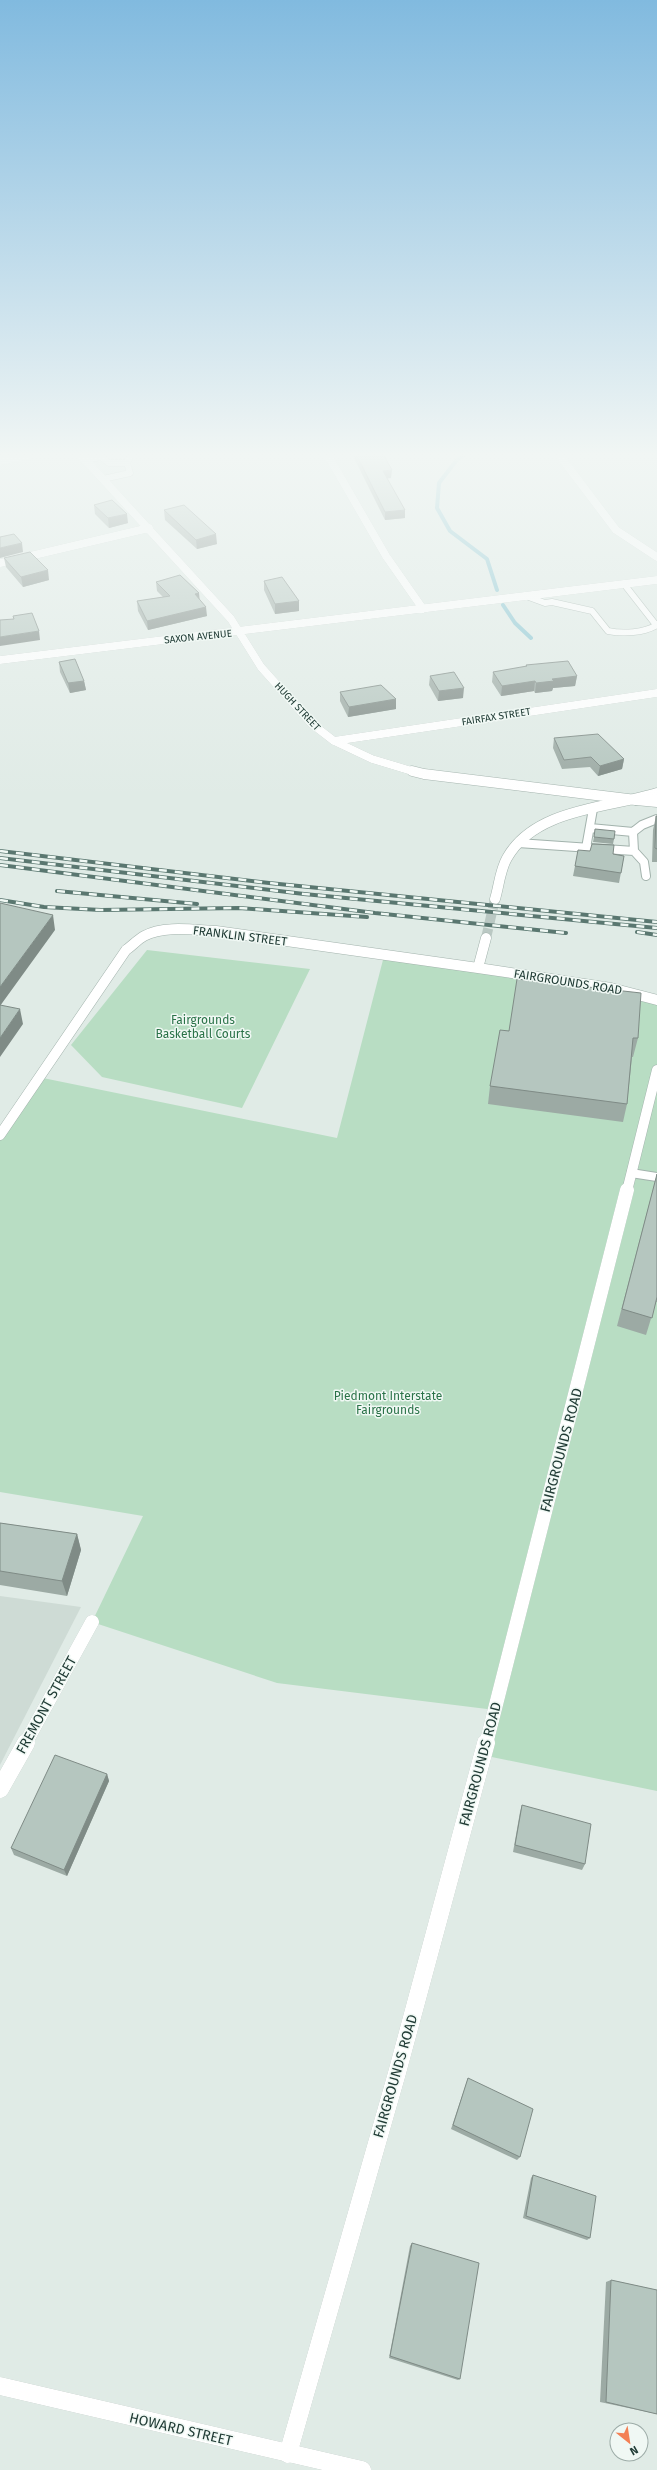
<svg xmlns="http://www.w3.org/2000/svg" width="657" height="2470" font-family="'Fira Sans',sans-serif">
  <rect width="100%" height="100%" fill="#e0ebe6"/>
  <path fill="#cedbd5" d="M0 1596 81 1607 0 1765Z"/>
  <path fill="#b8ddc3" d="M147 950 310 969 242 1108 102 1077 71 1045Z
    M384 956 657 998V1791L482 1755 495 1710 277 1683 92 1622 143 1516 0 1492V1135L38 1077 337 1138Z"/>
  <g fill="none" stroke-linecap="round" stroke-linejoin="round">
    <path stroke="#86c4d1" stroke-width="4" d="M467 452 456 461 439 483 437 508 450 531 487 559 497 590
      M503 605 515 623 531 638"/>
    <path stroke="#bac8c3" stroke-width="10" stroke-dasharray="10 5" stroke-linecap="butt" d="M486 938 495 899"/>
    <g stroke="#a3b3ad" stroke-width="7">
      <path id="service-far1" d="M85 460 101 457 109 463H127
        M103 479 130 473 127 463 132 452
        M624 584 656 625
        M526 596 545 603 552 602 592 611 608 631C623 634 644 633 657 625"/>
    </g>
    <g stroke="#a3b3ad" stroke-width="10">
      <path id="service" d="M590 828 633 832
        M518 843 634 851 633 832 642 825 657 819
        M586 848 593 809
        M634 851 644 862 646 876
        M631 1173 657 1177"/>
    </g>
    <g stroke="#a3b3ad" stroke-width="8">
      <path id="minor-far3" d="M78 452 231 619 261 667 312 724 334 741 372 759 415 772
        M326 452 386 556 423 609
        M557 452 616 530 657 557
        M0 461 41 452
        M0 563 149 528
        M0 660 657 580
        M334 741 657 693"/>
    </g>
    <g stroke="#a3b3ad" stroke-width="11">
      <path id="minor-far2" d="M412 771 424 774 636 800
        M495 899C499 886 500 870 507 858 535 808 609 808 657 793
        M478 968 611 988 657 1000
        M0 1135 126 950C132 946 137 940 144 936 164 925 194 930 216 931L478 968 486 938
        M627 1191 657 1070"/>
    </g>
    <g stroke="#a3b3ad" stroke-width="14">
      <path id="minor-far1" d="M25 1744 92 1622
        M486 1744 627 1190"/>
    </g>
    <g stroke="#a3b3ad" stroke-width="18">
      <path id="minor" d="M0 1789 26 1743
        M288 2454 397 2073 486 1743"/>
    </g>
    <g stroke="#a3b3ad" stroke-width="11">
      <path id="tertiary-far1" d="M636 800 657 802"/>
    </g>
    <g stroke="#a3b3ad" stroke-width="18">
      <path id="tertiary" d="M0 2386 362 2470"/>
    </g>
    <use href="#service-far1" stroke="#fff" stroke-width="6"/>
    <use href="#service" stroke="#fff" stroke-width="8"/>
    <use href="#minor-far3" stroke="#fff" stroke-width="8"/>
    <use href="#minor-far2" stroke="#fff" stroke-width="10"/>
    <use href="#minor-far1" stroke="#fff" stroke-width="14"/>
    <use href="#minor" stroke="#fff" stroke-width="18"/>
    <use href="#tertiary-far1" stroke="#fff" stroke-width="10"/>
    <use href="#tertiary" stroke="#fff" stroke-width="18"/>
    <g stroke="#5a7770" stroke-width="4">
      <path id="rail" d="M0 851 269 883 657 922
        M0 858 304 894 657 928
        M0 865 375 913 566 933
        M57 891 197 904
        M0 900 44 907 101 910 239 908 367 917
        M637 932 657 935"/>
    </g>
    <use href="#rail" stroke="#f0f8f4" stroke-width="2.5" stroke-dasharray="8" stroke-linecap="butt"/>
  </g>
  <path fill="#9caaa4" d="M351 452H382L391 478H387L405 518 385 520Z
    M94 505 128 523 109 528 95 514Z
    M164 510 217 544 197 549 165 520Z
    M4 558 49 580 23 587 6 567Z
    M264 581 299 611 275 614 264 590Z
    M156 582 199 593V599L207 616 148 630 138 611 137 601 163 597 157 591Z
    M59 662 84 681 86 690 70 693 60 672Z
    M526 665 577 676 575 686 553 688 552 691 535 693 534 691 501 696 492 682 493 672 525 667Z
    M430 676 463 698 438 701 429 685Z
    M340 692 396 699V709L348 717 340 701Z
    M554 738 624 759 622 769 598 776 590 767 562 769 553 748Z
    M656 816H657V862H652L653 830Z
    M594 837 614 839 613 844 593 842Z
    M590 851 624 856 619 883 573 876 575 866Z
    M509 1031 638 1038 633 1057H632L627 1104 623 1122 488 1104 490 1086Z
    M657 1174V1302H656L646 1335 617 1326Z
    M0 1523 77 1534 81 1550 67 1596 0 1585Z
    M107 1774 109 1781 67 1876 14 1855 11 1848Z
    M522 1805 585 1864 582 1870 513 1852 520 1812Z
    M468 2078 520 2157 517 2160 451 2129Z
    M533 2175 590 2238 587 2240 523 2218 531 2178Z
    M412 2243 460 2379 458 2380 389 2358 410 2246Z
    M611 2280 657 2290V2414L600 2402 606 2282Z"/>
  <path fill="#7f8b86" d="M392 470 391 478 383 479V471Z
    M405 510V518L385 520V512Z
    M127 514 128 523 109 528 108 518Z
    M216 534 217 544 197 549 196 540Z
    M22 543 23 552 0 558V548Z
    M48 570 49 580 23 587 21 577Z
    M199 593 200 603 195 594Z
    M299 601V611L275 614V604Z
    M206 607 207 616 148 630 147 621Z
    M39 631 40 640 0 646V637Z
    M577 676 575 686 553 688 552 691 535 693 536 683 552 679Z
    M84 681 86 690 70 693 68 683Z
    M535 681 534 691 501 696 502 686Z
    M464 688 463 698 438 701 439 691Z
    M396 699V709L348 717 349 707Z
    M624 759 622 769 598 776 600 766Z
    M53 915 55 930 0 1006V987Z
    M20 1009 23 1024 0 1057V1038Z
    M77 1534 81 1550 67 1596 62 1581Z
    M107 1774 109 1781 67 1876 64 1870Z"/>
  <path fill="#b5c6bf" stroke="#7f8b86" d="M355 452H382L392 470 383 471 405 510 385 512Z
    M112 500 127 514 108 518 94 505Z
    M184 505 216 534 196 540 164 510Z
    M14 534 22 543 0 548V537Z
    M30 552 48 570 21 577 4 558Z
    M180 575 199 593 195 594 206 607 147 621 137 601 170 596 156 582Z
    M282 577 299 601 275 604 264 581Z
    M32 613 39 631 0 637V620L14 619 13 616Z
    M75 659 84 681 68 683 59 662Z
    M568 661 577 676 552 679 554 681 536 683 535 681 502 686 493 672 527 666 526 665Z
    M454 672 464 688 439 691 430 676Z
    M381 685 396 699 349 707 340 692Z
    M598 734 624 759 600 766 591 757 564 760 554 738Z
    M656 816H657V849L655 848Z
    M595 829 615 831 614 839 594 837Z
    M592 844 614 845 613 854 624 856 621 873 575 866 578 850 590 851Z
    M0 903 53 915 0 987Z
    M517 979 641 993 638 1038H633L627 1104 490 1086 500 1030 509 1031Z
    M0 1005 20 1009 0 1038Z
    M657 1174V1297L652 1318 622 1309Z
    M0 1523 77 1534 62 1581 0 1571Z
    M55 1755 107 1774 64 1870 11 1848Z
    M522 1805 591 1824 585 1864 515 1845Z
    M468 2078 533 2109 520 2157 453 2125Z
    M533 2175 596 2196 590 2238 526 2216Z
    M412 2243 479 2263 460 2379 390 2356Z
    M611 2280 657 2290V2414L606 2402Z"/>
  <linearGradient id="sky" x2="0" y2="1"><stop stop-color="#81badf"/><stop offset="0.57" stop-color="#f1f6f4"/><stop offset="1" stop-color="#f1f6f4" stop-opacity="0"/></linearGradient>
  <rect width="657" height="798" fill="url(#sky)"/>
  <g text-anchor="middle" stroke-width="3" stroke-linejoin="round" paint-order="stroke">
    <g font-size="10" fill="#203b35" stroke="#f0f8f4">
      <text transform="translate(198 636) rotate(-6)" y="4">SAXON AVENUE</text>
      <text transform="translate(298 706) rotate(47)" y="4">HUGH STREET</text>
      <text transform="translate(496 716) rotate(-9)" y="4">FAIRFAX STREET</text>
    </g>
    <g font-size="12" fill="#203b35" stroke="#f0f8f4">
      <text transform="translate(240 936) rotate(7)" y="4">FRANKLIN STREET</text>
      <text transform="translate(568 982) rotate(9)" y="4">FAIRGROUNDS ROAD</text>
    </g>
    <g font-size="12" fill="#2a7248" stroke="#f0f8f4">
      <text x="203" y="1024">Fairgrounds<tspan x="203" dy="14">Basketball Courts</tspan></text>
      <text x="388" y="1400">Piedmont Interstate<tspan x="388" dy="14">Fairgrounds</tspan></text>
    </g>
    <g font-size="14" fill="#203b35" stroke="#f0f8f4">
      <text transform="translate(561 1450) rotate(-75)" y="5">FAIRGROUNDS ROAD</text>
      <text transform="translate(46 1705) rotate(-61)" y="5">FREMONT STREET</text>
      <text transform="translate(480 1764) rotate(-75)" y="5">FAIRGROUNDS ROAD</text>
      <text transform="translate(395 2076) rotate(-74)" y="5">FAIRGROUNDS ROAD</text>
      <text transform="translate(181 2429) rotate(13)" y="5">HOWARD STREET</text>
    </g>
  </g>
  <g transform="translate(629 2442) rotate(150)"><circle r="19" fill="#f0f8f4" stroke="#9daca8"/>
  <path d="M0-3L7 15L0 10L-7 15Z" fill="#f38055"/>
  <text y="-6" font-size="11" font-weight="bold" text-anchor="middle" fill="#203b35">N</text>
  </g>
</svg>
